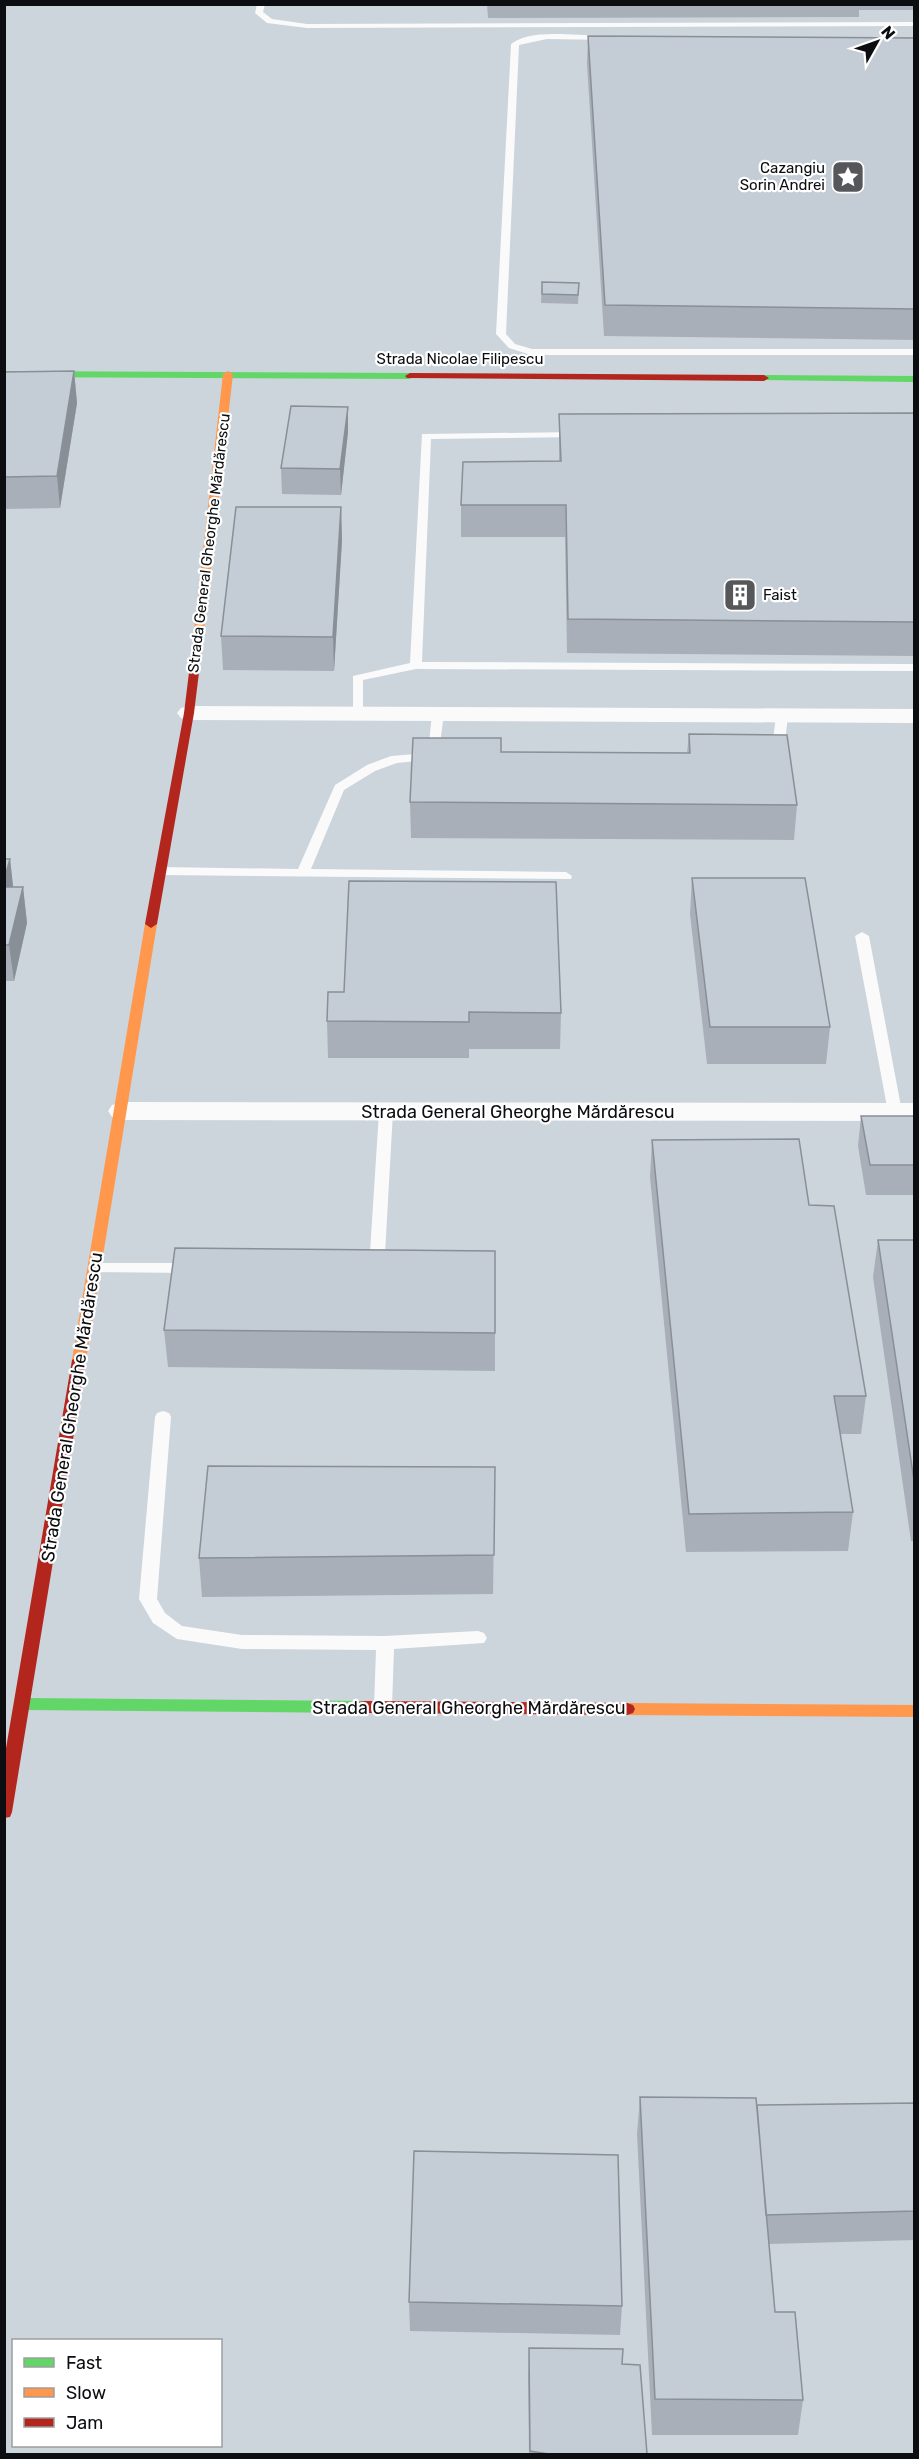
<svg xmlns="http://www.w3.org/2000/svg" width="919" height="2459" font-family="Rubik,sans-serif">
  <rect width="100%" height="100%" fill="#dee1e4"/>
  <path fill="#ccd4dc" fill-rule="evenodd" d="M5 5H914V2454H5ZM14 2340H220V2446H14Z"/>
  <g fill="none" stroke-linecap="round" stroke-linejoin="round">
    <path fill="#fafafb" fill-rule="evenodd" d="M257 4H265L263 12 272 19 307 24 914 22V26L307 28 267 23 255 13Z
      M560 34 608 36 612 38 608 40 547 39 519 45 506 334 515 344 532 349H914V355H531L509 348 496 334 511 44C524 34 543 34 560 34Z
      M577 432 581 433V437L431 439 422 662 914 664V671L416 669 363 680V714L357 718 353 717V676L410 663 422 434Z
      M438 710 444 714 438 759 397 763 375 771 344 790 311 869 566 872 572 876 571 879 160 875 154 871 160 867 298 869 335 785 367 765 391 756 428 753 432 714Z
      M782 712 788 716 784 751 782 754 774 755 768 751 772 748 776 716Z
      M862 932 869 936 902 1112 895 1116 888 1112 855 936Z
      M386 1108 393 1112 385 1254 369 1268 364 1269 356 1264 370 1252 379 1112Z
      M95 1263H191L199 1268 191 1273 90 1272 87 1268Z
      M163 1411 169 1413 171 1417 157 1599 165 1613 182 1626 242 1635 385 1636 478 1631 484 1633 487 1638 484 1643 394 1649 392 1707 389 1712 383 1714 377 1712 374 1707 376 1650 242 1649 177 1639 153 1623 139 1599 155 1417 157 1413Z"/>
    <path fill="#fafafb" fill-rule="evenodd" d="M189 706 914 709V723L189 720 181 718 177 713 181 708Z
      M122 1102 914 1103V1121L122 1120 112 1117 108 1111 112 1105Z"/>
    <path fill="#63d668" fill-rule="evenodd" d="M4 371 410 373 415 376 410 379 4 377Z
      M764 375 914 376V382L761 380 759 378Z
      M23 1698 363 1701 369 1703 371 1707 369 1711 363 1713 23 1710 17 1708 15 1704 17 1700Z"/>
    <path fill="#ff974d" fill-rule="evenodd" d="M228 371 233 374 202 648 197 651 192 648 223 374Z
      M151 920 157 924 86 1360 79 1365 72 1360 145 924Z
      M627 1703 914 1705V1717L627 1715 621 1713 619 1709 621 1705Z"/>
    <path fill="#b3261e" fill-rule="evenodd" d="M410 373 764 375 769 378 764 381 407 378 405 376Z
      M197 645 202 648 194 713 157 924 151 928 145 924 184 713 192 648Z
      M79 1355 86 1360 12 1812 10 1817 4 1818V1760L72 1360Z
      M363 1701 627 1703 633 1705 635 1709 633 1713 627 1715 363 1713 357 1711 355 1707 357 1703Z"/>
  </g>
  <path fill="#a9afb8" d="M487 4H915V10H859V17L488 18Z
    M588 36 915 38V340L604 336 587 64Z
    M542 282 579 283 578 304 541 303Z
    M74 371 77 403 60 508 4 509V372Z
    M915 413V656L567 653 565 537H461V505L559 461V414Z
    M348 432 341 495 282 494 281 468Z
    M341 507 342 540 334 671 223 670 221 636Z
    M689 734 797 805 794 840 411 838 410 802 501 752 687 753Z
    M4 859H10L13 887H23L27 923 14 981H4Z
    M692 878 830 1027 826 1064H707L690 914Z
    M344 992 561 1013 560 1049H469V1058H328L327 1021Z
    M861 1116H915V1195H866L858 1146Z
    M652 1140 809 1205 866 1396 861 1434H840L853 1512 848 1551 686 1552 650 1177Z
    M878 1240H915V1541H911L873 1277Z
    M495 1251V1371L168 1367 164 1330Z
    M495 1467 493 1594 202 1597 199 1558Z
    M640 2097 757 2105 915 2103V2240L769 2244 775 2312 803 2400 798 2435H652L637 2134Z
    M409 2302 622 2306 620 2335 410 2331Z
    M529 2348 622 2364 647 2454H529L528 2377Z"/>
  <path fill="#898f96" d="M74 371 77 403 60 508 57 476Z
    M348 407V432L341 495 340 469Z
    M341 507 342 540 334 671 333 637Z
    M10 859 14 894 4 901V880Z
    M23 887 27 923 14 981 9 945Z"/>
  <path fill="#c4ccd6" stroke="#898f96" stroke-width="1.5" d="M588 36 915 38V309L605 305Z
    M542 282 579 283 578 295 542 294Z
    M74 371 57 476 4 477V372Z
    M291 406 348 407 340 469 281 468Z
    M915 413V622L568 619 566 505H461L463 462 561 461 559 414Z
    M236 507H341L333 637 221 636Z
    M689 734 787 735 797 805 410 802 413 738H501V752L690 753Z
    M4 859H10L4 880Z
    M692 878H805L830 1027H710Z
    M349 881 556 882 561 1013 469 1012V1022L327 1021 328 992H344Z
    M4 887H23L9 945H4Z
    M861 1116H915V1165H870Z
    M799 1139 809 1205 834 1206 866 1396H834L853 1512 689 1514 652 1140Z
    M878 1240H915V1487Z
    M175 1248 495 1251V1333L164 1330Z
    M208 1466 495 1467 494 1555 199 1558Z
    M640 2097 756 2098 775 2312H795L803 2400 655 2399Z
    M915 2103V2211L766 2215 757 2105Z
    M414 2151 618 2155 622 2306 409 2302Z
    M529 2348 623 2349 622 2364 640 2365 647 2454H549L530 2451Z"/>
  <defs>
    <g id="sight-square" transform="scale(1.725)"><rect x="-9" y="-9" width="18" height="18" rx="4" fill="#55575a" stroke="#fff"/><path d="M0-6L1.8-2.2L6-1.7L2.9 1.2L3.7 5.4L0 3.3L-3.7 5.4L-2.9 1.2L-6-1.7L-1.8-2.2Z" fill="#fff"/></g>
    <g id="building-square" transform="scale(1.725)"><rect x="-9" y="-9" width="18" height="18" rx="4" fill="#55575a" stroke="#fff"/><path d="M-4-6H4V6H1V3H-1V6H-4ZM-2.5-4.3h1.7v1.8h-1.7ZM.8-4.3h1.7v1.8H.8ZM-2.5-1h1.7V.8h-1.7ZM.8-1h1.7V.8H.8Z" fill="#fff"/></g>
  </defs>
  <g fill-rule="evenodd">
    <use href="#sight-square" x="848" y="177"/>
    <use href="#building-square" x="740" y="595"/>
  </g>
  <g text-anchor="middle" stroke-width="4.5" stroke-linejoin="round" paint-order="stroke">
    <g font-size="15" fill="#0b0d10" stroke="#fff" text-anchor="end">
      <text x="825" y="173">Cazangiu<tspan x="825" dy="17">Sorin Andrei</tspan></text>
      <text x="763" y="600" text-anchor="start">Faist</text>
    </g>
    <g font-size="15" fill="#0b0d10" stroke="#fff">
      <text x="460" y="364">Strada Nicolae Filipescu</text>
      <text transform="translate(209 543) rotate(-83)" y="5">Strada General Gheorghe Mărdărescu</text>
    </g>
    <g font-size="18" fill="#0b0d10" stroke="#fff">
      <text x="518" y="1118">Strada General Gheorghe Mărdărescu</text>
      <text transform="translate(72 1407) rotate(-81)" y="6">Strada General Gheorghe Mărdărescu</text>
      <text x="469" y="1714">Strada General Gheorghe Mărdărescu</text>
    </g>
  </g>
  <rect width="919" height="2459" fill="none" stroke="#0b0d10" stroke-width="12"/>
  <rect x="12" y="2339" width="210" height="108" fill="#ffffff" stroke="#9d9e9f" stroke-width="1.5"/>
  <rect x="24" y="2358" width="30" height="9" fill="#63d668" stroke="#9d9e9f" stroke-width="1.5"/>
  <text x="66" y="2369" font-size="18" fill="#0b0d10">Fast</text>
  <rect x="24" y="2388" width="30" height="9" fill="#ff974d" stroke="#9d9e9f" stroke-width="1.5"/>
  <text x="66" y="2399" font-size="18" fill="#0b0d10">Slow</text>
  <rect x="24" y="2418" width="30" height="9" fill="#b3261e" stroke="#9d9e9f" stroke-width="1.5"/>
  <text x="66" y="2429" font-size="18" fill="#0b0d10">Jam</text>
  <g transform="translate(877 42) rotate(50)" stroke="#ffffff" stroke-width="4.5" paint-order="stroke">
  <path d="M0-4.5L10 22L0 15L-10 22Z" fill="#0b0d10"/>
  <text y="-9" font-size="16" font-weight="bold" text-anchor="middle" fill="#0b0d10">N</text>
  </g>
</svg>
